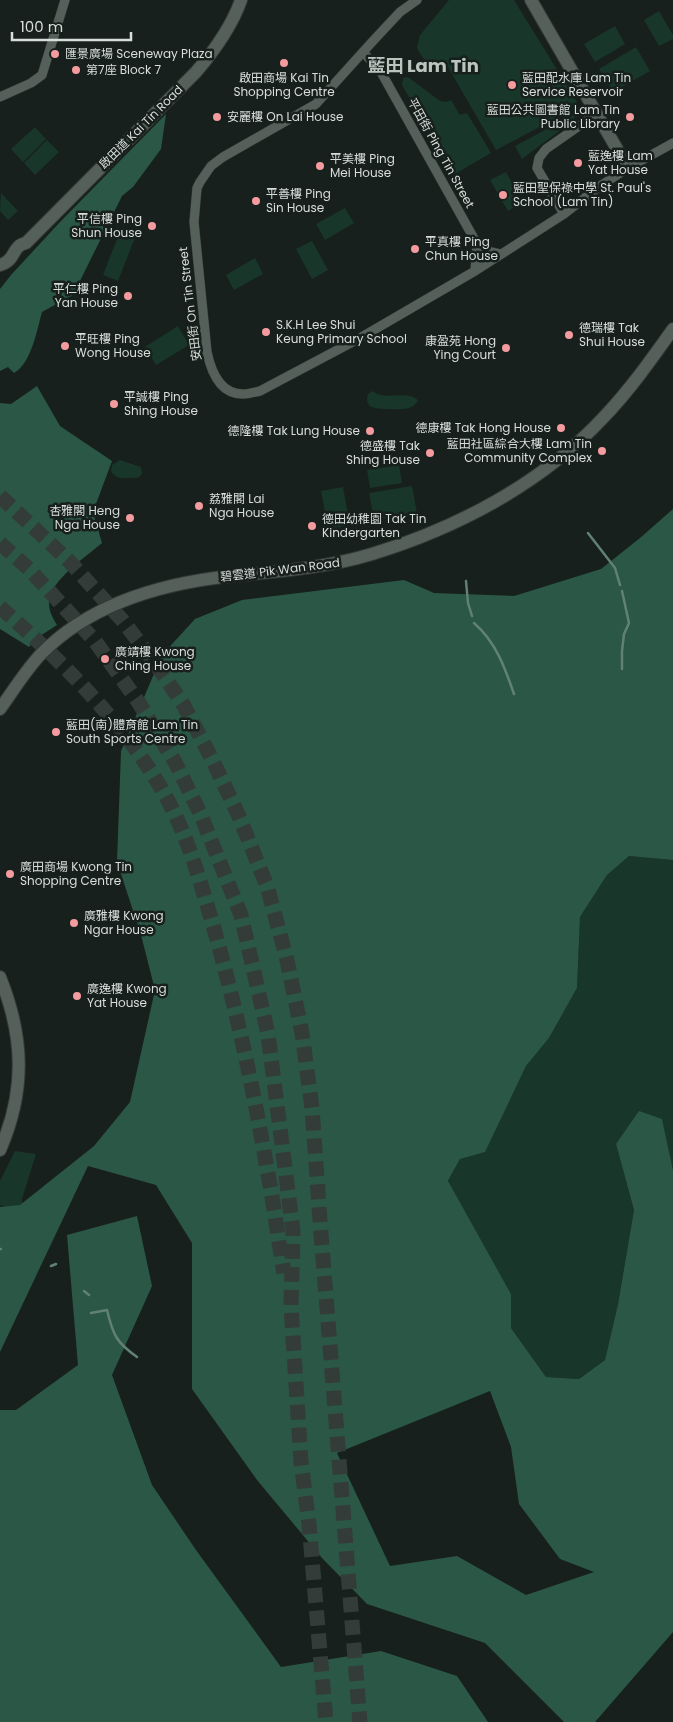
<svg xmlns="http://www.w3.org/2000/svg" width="673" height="1722" font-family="Poppins,'Noto Sans TC',sans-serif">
  <rect width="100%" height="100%" fill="#17201c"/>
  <path fill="#19362b" d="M449 0H514L577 102V107L496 150 445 62 436 67C427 64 421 56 417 48L420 35Z
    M659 11 673 35V39L659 46 644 20Z
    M615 26 625 44 595 62 584 44Z
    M636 47 650 71 613 92 599 69Z
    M408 77 440 101 446 102 451 100 460 115 467 113 491 153 453 175 402 85 403 78Z
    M573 115 575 117 574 120 522 159 515 146Z
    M35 127 46 139 23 162 11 149Z
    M47 140 59 152 35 175 24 163Z
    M506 172 523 202 508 211 490 180Z
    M1 193 18 211 8 220 0 211Z
    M345 208 354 223 325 240 316 224Z
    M121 229 136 235 118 281 103 275Z
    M312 241 328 270 312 279 296 249Z
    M255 258 263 274 234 290 226 275Z
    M178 326 189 345 156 365 145 347Z
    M373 391C385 402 405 389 418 400 416 404 414 406 409 408 403 410 374 410 370 406 366 402 367 398 368 394Z
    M120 460 141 467 142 474 138 478C128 477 117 482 111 471L112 465Z
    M399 465 402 483 370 488 367 470Z
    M412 486 417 513 374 520 369 493Z
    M343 487 350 525 328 529 321 491Z
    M629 856 673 860V1170L662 1120 616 1144 634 1210 618 1304 605 1360 579 1379 546 1377 511 1328V1294L448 1182 460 1159 510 1099 526 1066 549 1038 577 988 580 917 607 875Z
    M15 1151 36 1154 22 1199V1249L8 1208 0 1205V1181Z"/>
  <path fill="#2b5746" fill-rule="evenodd" d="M166 114 161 149 133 187 122 196 73 295 42 312C37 330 31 364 14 373L8 367 0 371V289L11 275 60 222Z
    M37 386 60 426 112 461 93 512 102 543C87 556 48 582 49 603 49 612 53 618 57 625L37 638 29 647 0 629V403L11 404Z
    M673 509V860L629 856 607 875 580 917 577 988 549 1038 526 1066 485 1152 460 1159 448 1181 511 1294V1328L546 1377 579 1379 605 1360 618 1304 634 1210 616 1144 639 1111 662 1119 673 1170V1632L595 1722H564L485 1643 367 1604 322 1558 257 1480 192 1389V1243L156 1185 88 1166 0 1352V1207L20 1205 94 1146 130 1102 155 990 141 935 117 862 121 751 162 655 195 619 242 600 404 580 434 593 514 596 601 569 640 538ZM490 1391 511 1447 519 1504 560 1559 594 1572 526 1595 457 1556 390 1566 337 1453Z
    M137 1216 152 1286 112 1375 152 1485 196 1550 281 1667 381 1651 457 1676 488 1722H0V1410H16L78 1365 67 1235Z"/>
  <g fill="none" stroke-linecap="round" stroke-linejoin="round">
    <path stroke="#608174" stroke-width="2.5" d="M588 533 615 568 620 585
      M466 581 468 603 472 616
      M474 623C496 642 505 668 514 694
      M622 669V651L624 634 629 623 622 591
      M0 1249H1
      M51 1266 56 1264
      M84 1291 89 1295
      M91 1313 107 1310C113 1335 116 1342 137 1357"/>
    <path stroke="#343c39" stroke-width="15" stroke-dasharray="15 8" stroke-linecap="butt" d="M0 496 70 562 123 621 155 663 183 704 212 759 238 814 267 886 287 960 302 1033 312 1108 321 1234 360 1722
      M0 543 29 569 95 641 139 703 175 762 200 813 241 915 268 1034 293 1231 291 1306 301 1462 309 1524 326 1722
      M0 607C66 665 142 740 178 821 194 857 204 895 215 932 236 1008 254 1091 267 1169 274 1204 278 1239 284 1273"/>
    <g stroke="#333936" stroke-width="10">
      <path id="street" d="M417 0 400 12 372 42 316 104 223 157 211 166 200 182 197 188 194 222 207 352C211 371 220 395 244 394 249 394 255 392 260 391L360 338 475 271 564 214 600 186 628 168 673 143
        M363 52 381 72 477 244 475 271
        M0 97 31 83 42 75 65 0
        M564 214 537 168 539 158 546 149 586 121 596 111
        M477 244 491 252 500 254"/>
    </g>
    <g stroke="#333936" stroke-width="14">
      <path id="secondary" d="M531 0 628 168
        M0 265C17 260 11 246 26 243L196 72C214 51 232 26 241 0
        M0 709C13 691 25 671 41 654 91 603 163 583 232 576 279 571 326 568 372 554 457 528 541 484 603 418 629 391 651 360 673 329
        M0 977C24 1037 26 1090 0 1150"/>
    </g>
    <use href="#street" stroke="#56605b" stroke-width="9"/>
    <use href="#secondary" stroke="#56605b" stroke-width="12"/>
  </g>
  <g fill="#f49b9f" stroke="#17201c" stroke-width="2">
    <circle cx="55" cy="54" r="5"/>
    <circle cx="284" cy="63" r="5"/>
    <circle cx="76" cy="70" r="5"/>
    <circle cx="512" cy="85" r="5"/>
    <circle cx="217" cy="117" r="5"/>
    <circle cx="630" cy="117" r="5"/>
    <circle cx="578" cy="163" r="5"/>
    <circle cx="320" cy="166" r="5"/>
    <circle cx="503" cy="195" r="5"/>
    <circle cx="256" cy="201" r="5"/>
    <circle cx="152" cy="226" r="5"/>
    <circle cx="415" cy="249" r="5"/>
    <circle cx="128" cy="296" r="5"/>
    <circle cx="266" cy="332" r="5"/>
    <circle cx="569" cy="335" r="5"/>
    <circle cx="65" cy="346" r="5"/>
    <circle cx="506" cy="348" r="5"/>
    <circle cx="114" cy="404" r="5"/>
    <circle cx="561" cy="428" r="5"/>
    <circle cx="370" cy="431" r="5"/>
    <circle cx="602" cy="451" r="5"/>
    <circle cx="430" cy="453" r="5"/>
    <circle cx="199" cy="506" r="5"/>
    <circle cx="130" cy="518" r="5"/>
    <circle cx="312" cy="526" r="5"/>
    <circle cx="105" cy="659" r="5"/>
    <circle cx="56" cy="732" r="5"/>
    <circle cx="10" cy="874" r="5"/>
    <circle cx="74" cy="923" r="5"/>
    <circle cx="77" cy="996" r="5"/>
  </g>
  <g text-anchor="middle" stroke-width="5" stroke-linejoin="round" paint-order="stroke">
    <g font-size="12" fill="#d8dedb" stroke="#17201c" text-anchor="start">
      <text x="65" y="58">匯景廣場 Sceneway Plaza</text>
      <text x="86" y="74">第7座 Block 7</text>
      <text x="284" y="82" text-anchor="middle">啟田商場 Kai Tin<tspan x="284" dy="14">Shopping Centre</tspan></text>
      <text x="522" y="82">藍田配水庫 Lam Tin<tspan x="522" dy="14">Service Reservoir</tspan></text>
      <text x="620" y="114" text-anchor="end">藍田公共圖書館 Lam Tin<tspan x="620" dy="14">Public Library</tspan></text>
      <text x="227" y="121">安麗樓 On Lai House</text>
      <text x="588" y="160">藍逸樓 Lam<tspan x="588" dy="14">Yat House</tspan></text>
      <text x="330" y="163">平美樓 Ping<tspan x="330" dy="14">Mei House</tspan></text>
      <text x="513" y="192">藍田聖保祿中學 St. Paul's<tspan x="513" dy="14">School (Lam Tin)</tspan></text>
      <text x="266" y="198">平善樓 Ping<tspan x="266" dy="14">Sin House</tspan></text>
      <text x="142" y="223" text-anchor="end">平信樓 Ping<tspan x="142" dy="14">Shun House</tspan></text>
      <text x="425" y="246">平真樓 Ping<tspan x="425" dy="14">Chun House</tspan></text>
      <text x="118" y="293" text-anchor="end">平仁樓 Ping<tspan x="118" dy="14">Yan House</tspan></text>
      <text x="276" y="329">S.K.H Lee Shui<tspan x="276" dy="14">Keung Primary School</tspan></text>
      <text x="579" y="332">德瑞樓 Tak<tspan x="579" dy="14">Shui House</tspan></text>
      <text x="75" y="343">平旺樓 Ping<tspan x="75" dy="14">Wong House</tspan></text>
      <text x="496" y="345" text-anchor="end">康盈苑 Hong<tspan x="496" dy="14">Ying Court</tspan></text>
      <text x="124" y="401">平誠樓 Ping<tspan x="124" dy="14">Shing House</tspan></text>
      <text x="551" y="432" text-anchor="end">德康樓 Tak Hong House</text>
      <text x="360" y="435" text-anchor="end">德隆樓 Tak Lung House</text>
      <text x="592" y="448" text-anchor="end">藍田社區綜合大樓 Lam Tin<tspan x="592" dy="14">Community Complex</tspan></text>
      <text x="420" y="450" text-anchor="end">德盛樓 Tak<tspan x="420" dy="14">Shing House</tspan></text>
      <text x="209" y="503">荔雅閣 Lai<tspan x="209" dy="14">Nga House</tspan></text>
      <text x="120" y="515" text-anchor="end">杏雅閣 Heng<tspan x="120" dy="14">Nga House</tspan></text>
      <text x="322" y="523">德田幼稚園 Tak Tin<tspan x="322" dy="14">Kindergarten</tspan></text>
      <text x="115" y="656">廣靖樓 Kwong<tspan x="115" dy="14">Ching House</tspan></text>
      <text x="66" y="729">藍田(南)體育館 Lam Tin<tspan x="66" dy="14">South Sports Centre</tspan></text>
      <text x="20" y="871">廣田商場 Kwong Tin<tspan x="20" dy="14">Shopping Centre</tspan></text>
      <text x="84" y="920">廣雅樓 Kwong<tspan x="84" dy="14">Ngar House</tspan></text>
      <text x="87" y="993">廣逸樓 Kwong<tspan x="87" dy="14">Yat House</tspan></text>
    </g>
    <g font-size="12" fill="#d8dedb" stroke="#17201c">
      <text transform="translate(141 127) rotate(-45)" y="4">啟田道 Kai Tin Road</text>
      <text transform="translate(441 153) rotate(61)" y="4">平田街 Ping Tin Street</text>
      <text transform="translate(190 304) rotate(-97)" y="4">安田街 On Tin Street</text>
      <text transform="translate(280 570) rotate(-7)" y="4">碧雲道 Pik Wan Road</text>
    </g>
    <g font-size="18" font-weight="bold" fill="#bac5c0" stroke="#17201c">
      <text x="423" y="72">藍田 Lam Tin</text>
    </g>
  </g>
  <path d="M12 32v8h119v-8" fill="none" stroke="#d8dedb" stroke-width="2.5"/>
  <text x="20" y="32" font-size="15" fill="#d8dedb" stroke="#17201c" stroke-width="4" paint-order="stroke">100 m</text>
</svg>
